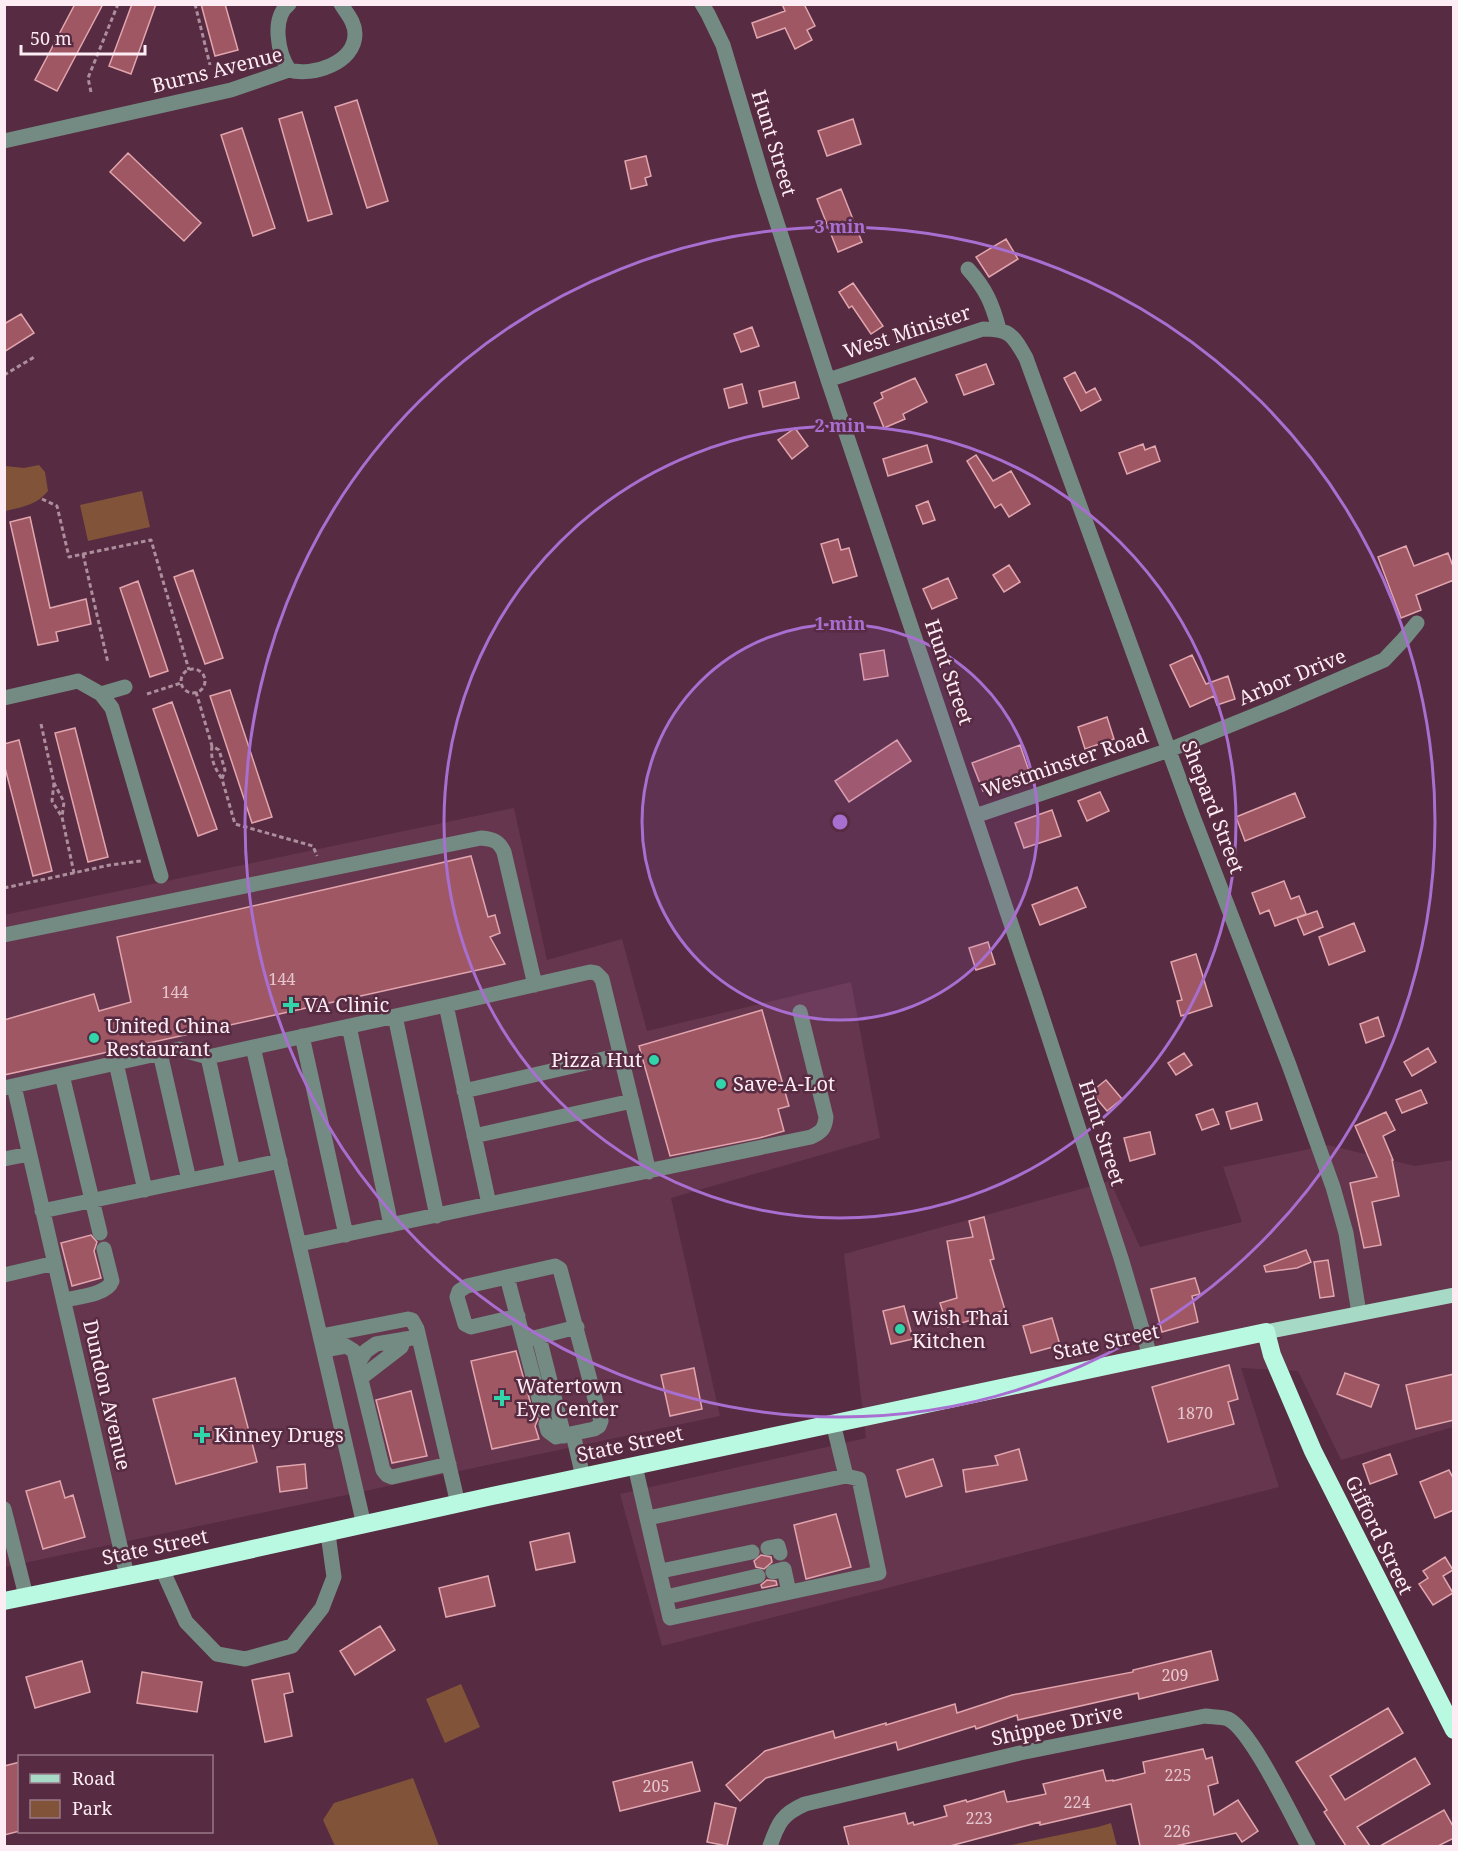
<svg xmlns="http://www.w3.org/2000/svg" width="1458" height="1851" font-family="'Noto Serif',serif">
  <rect width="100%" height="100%" fill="#572b41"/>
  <path fill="#66364e" d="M514 808 547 960 622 939 647 1031 851 982 880 1138 671 1198 720 1416 5 1567 4 915Z
    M1328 1145 1415 1166 1453 1160V1427L1341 1460 1298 1371 1241 1368 1279 1487 662 1646 620 1494 866 1438 844 1254 1110 1181 1140 1247 1242 1222 1223 1167Z"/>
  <path fill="#81543a" d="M39 465 45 472 48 491C37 505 22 507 5 511V466L24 468Z
    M142 491 150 527 88 541 80 505Z
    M461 1684 480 1727 445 1743 426 1699Z
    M413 1778 439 1846H335L323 1820 334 1803Z
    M1111 1823 1117 1846H1007L1098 1827Z"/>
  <path fill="#9f5764" stroke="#e1a5ae" stroke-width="1.5" d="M75 4H103L57 91 35 80Z
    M132 4H156L131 74 109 66Z
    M201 4H225L238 50 215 56Z
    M782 4H804L815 26 807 30 812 40 795 49 785 28 757 38 752 23 785 11Z
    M357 100 388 201 367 208 335 107Z
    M302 112 332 214 308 221 279 119Z
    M853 119 861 144 827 156 818 131Z
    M242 128 275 228 253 236 221 135Z
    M128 153 201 223 184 241 110 172Z
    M646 156 651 176 645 178 647 185 631 189 625 161Z
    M841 189 862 242 838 252 817 199Z
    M1006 239 1018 259 989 277 976 257Z
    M853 283 883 326 871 334 852 306 849 308 839 292Z
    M21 314 34 333 4 352V324Z
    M752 327 759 346 741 352 734 334Z
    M986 364 994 384 964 395 956 375Z
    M1075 372 1086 393 1095 388 1101 400 1081 411 1064 378Z
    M915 378 927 402 903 414 905 419 884 428 874 403 883 398 881 393Z
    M795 382 799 398 763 407 759 391Z
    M742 384 747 403 729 408 724 389Z
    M795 428 808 446 792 459 778 440Z
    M1143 444 1145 450 1155 446 1160 461 1127 474 1119 453Z
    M927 445 932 462 888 476 883 459Z
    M976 455 993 481 1011 471 1030 504 1009 517 1001 504 995 508 967 461Z
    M928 501 935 520 923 524 916 506Z
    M30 517 50 608 86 599 91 624 56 632 58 641 38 645 10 522Z
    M838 539 841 550 849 548 857 576 833 583 821 544Z
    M1406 546 1414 566 1448 553 1454 569V580L1416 595 1421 610 1401 618 1378 557Z
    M1009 565 1020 582 1004 592 993 575Z
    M193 570 223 658 205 664 174 577Z
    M948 578 957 598 932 609 923 589Z
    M138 581 168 671 150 677 120 588Z
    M884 650 888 676 864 680 860 654Z
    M1192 655 1206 684 1228 676 1235 699 1217 705 1214 696 1190 707 1170 665Z
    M230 690 272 817 252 823 210 696Z
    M172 702 217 829 198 836 153 709Z
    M1107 717 1114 739 1085 749 1078 727Z
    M75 728 108 857 88 862 55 733Z
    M19 740 52 871 33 876 4 764V744Z
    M897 740 911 761 849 802 835 781Z
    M1020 745 1030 774 983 791 972 763Z
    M1100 792 1109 811 1087 821 1078 801Z
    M1295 793 1305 817 1245 841 1236 817Z
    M1052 810 1061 836 1024 848 1015 823Z
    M471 856 488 917 495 915 500 933 490 937 505 964 4 1075V1020L94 994 99 1011 131 1002 117 937Z
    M1284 881 1291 899 1299 896 1306 914 1275 926 1269 910 1260 914 1252 893Z
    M1077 887 1086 907 1040 925 1032 905Z
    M1317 911 1323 927 1304 935 1297 918Z
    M1354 923 1365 951 1329 965 1319 937Z
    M988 942 995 964 976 970 969 948Z
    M1196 954 1212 1006 1181 1016 1177 1001 1182 1000 1171 962Z
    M762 1010 789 1106 778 1109 784 1131 759 1138 670 1156 639 1046Z
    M1378 1017 1384 1036 1366 1043 1360 1024Z
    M1428 1048 1436 1062 1412 1076 1404 1062Z
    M1184 1053 1192 1065 1176 1075 1168 1063Z
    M1106 1080 1122 1099 1107 1111 1091 1092Z
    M1421 1090 1427 1103 1402 1113 1396 1100Z
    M1257 1103 1262 1120 1231 1129 1226 1112Z
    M1213 1109 1219 1124 1202 1130 1196 1115Z
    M1386 1112 1395 1130 1383 1136 1393 1160H1392L1399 1196 1372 1202 1381 1245 1364 1248 1350 1183 1377 1177 1355 1126Z
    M1150 1132 1155 1154 1130 1161 1124 1138Z
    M984 1217 994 1259 990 1260 1005 1310 948 1327 940 1303 957 1298 947 1241 973 1237 969 1221Z
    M91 1235 97 1242 94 1251 101 1278 72 1286 61 1243Z
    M1306 1250 1311 1262 1297 1268 1266 1272 1264 1266Z
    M1328 1260 1334 1296 1320 1298 1314 1262Z
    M1195 1278 1200 1294 1192 1296 1198 1322 1162 1332 1151 1289Z
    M904 1306 913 1339 891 1344 883 1311Z
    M1052 1318 1060 1345 1031 1353 1023 1326Z
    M516 1351 533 1412 538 1419 535 1426 539 1439 492 1449 471 1361Z
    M1229 1365 1238 1399 1228 1402 1234 1424 1168 1442 1152 1387Z
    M694 1368 702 1409 670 1416 661 1375Z
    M1345 1373 1379 1385 1371 1407 1337 1394Z
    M1454 1374V1420L1416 1429 1406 1385Z
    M235 1378 257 1462 176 1484 153 1399Z
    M411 1391 427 1456 392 1463 376 1400Z
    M1019 1449 1027 1480 966 1492 963 1470 998 1465 995 1456Z
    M1390 1454 1397 1474 1370 1484 1363 1464Z
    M933 1459 942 1486 906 1497 897 1470Z
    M305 1464 307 1488 280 1492 277 1467Z
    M1449 1470 1454 1480V1510L1435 1518 1420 1482Z
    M60 1481 65 1498 73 1495 85 1537 43 1549 26 1491Z
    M836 1514 851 1567 806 1579 794 1525Z
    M569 1533 575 1562 536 1570 530 1542Z
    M761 1555 771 1557 772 1562 764 1569 756 1567 754 1561Z
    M1445 1557 1453 1570 1443 1576 1453 1593 1433 1605 1419 1584 1428 1578 1423 1571Z
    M488 1576 495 1606 446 1617 439 1588Z
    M767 1580 776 1581 777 1585 762 1588 761 1585Z
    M380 1626 395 1650 355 1675 340 1651Z
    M1211 1651 1218 1680 1139 1699 1138 1693 1018 1720 1017 1715 976 1729 975 1726 898 1750 896 1742 766 1778 740 1801 726 1785 765 1751 833 1731 835 1738 886 1723V1725L955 1704 957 1713 1012 1695 1133 1672V1670Z
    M82 1661 90 1692 35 1708 26 1677Z
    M142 1672 202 1682 197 1712 137 1703Z
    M289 1673 293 1692 284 1694 292 1736 265 1742 252 1680Z
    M1388 1708 1403 1733 1330 1776 1345 1800 1415 1758 1430 1784 1357 1827 1370 1846H1346L1324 1812 1327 1810 1296 1762Z
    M1203 1749 1206 1759 1212 1757 1218 1783 1208 1786 1214 1815 1238 1800 1258 1831 1242 1842 1236 1833 1175 1846H1140L1131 1804 1040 1825V1822L950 1846H849L844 1827 905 1813 908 1824 913 1822 914 1825 947 1816 944 1806 966 1800 967 1802 1004 1791 1007 1802 1013 1801 1046 1794 1043 1784 1103 1770 1106 1781 1113 1780V1781L1145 1773 1143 1762Z
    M20 1762V1831L4 1835V1766Z
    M692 1762 700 1791 620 1811 613 1782Z
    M715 1803 736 1808 727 1846 707 1842Z
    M1444 1810 1454 1828V1838L1438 1846H1380Z"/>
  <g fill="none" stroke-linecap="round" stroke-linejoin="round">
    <path stroke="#ac8e9c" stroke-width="3" stroke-dasharray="4.5 3" stroke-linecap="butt" d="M195 4 210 65
      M91 92 88 78 118 4
      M4 375 36 356
      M42 499 57 506 69 557 151 540 189 670
      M83 554 108 663
      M181 681a12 12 0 1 1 24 0a12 12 0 1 1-24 0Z
      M196 692 212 746 219 750 225 770 222 779 235 824 313 846 317 856
      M147 694 181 683
      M41 724 54 783 64 802 62 817
      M212 746C210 759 215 768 222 779
      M54 783 52 801 62 817 74 873
      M4 888 110 865 141 861"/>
    <path stroke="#738b82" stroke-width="15" d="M702 4 708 14 723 45 765 186 828 380 1036 998 1121 1258 1150 1356
      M289 70C278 53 271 18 289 4
      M4 141 231 90 289 70C312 77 355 63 355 34 355 22 347 14 341 4
      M968 269C986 289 992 303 999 329
      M828 380 983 329C1010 329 1013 335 1026 358L1192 814 1289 1065 1333 1187 1346 1233 1359 1313
      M101 694 112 708 161 876
      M4 698 78 681 101 694 125 687
      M975 816 1169 750 1280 705 1384 660 1403 640 1417 623
      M4 935 481 838C493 839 499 841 504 852L535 985
      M395 1016 437 1216
      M349 1026 391 1225
      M302 1036 346 1235
      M253 1047 364 1525
      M160 1053 189 1180
      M208 1057 233 1171
      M116 1063 145 1190
      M62 1075 100 1233
      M14 1086 127 1576
      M4 1088 179 1049 208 1057 446 1005 590 972 596 973 602 979 649 1172
      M464 1091 621 1055
      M474 1136 632 1101
      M4 1159 29 1154
      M489 1204 811 1137C822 1132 825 1128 826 1117L800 1012
      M42 1211 280 1161
      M300 1244 489 1204 446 1005
      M4 1275 55 1263
      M507 1277 542 1410
      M64 1300C77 1297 107 1295 112 1281L104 1249
      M518 1316 471 1327 465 1324 457 1297 459 1291 467 1286 555 1266 560 1269 601 1421 599 1426 594 1429 556 1437 548 1431 546 1424
      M321 1336 408 1319 412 1320 417 1329 458 1504
      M539 1337 564 1436
      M530 1339 577 1327
      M324 1350 346 1346 354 1351 383 1470 387 1475 392 1477 449 1464
      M358 1363 366 1351 376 1344 418 1337
      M362 1377 401 1347 404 1339
      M833 1423 846 1476
      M573 1434 583 1477
      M635 1466 670 1618 879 1573 859 1479 846 1476 648 1518
      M4 1509 26 1596
      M768 1548 778 1546 780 1553
      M162 1569 186 1622 217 1654 245 1659 292 1646 322 1608 334 1577 328 1534
      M661 1571 752 1552
      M773 1572 784 1569 789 1592
      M666 1597 758 1576
      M770 1846C778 1823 782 1814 805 1804L1020 1753 1205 1716C1212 1717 1222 1717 1228 1719 1251 1729 1294 1821 1308 1846"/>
    <path stroke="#a6dac6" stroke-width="15" d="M1266 1332 1454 1295"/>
    <path stroke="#baf9e1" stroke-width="18" d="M4 1601 162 1569 492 1496 1266 1332 1272 1355 1313 1451 1454 1730"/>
  </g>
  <circle cx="840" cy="822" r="198" fill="#a86fd1" fill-opacity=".12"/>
  <g fill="none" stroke="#a86fd1" stroke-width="3">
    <circle cx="840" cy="822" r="198"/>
    <circle cx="840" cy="822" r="396"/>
    <circle cx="840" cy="822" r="595"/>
  </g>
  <g fill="#32d4a9" stroke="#572b41" stroke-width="2">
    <path d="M288 996h6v6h6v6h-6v6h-6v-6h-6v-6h6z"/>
    <circle cx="94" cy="1038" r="6"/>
    <circle cx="654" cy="1060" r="6"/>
    <circle cx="721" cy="1084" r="6"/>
    <circle cx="900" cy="1329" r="6"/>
    <path d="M499 1389h6v6h6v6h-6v6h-6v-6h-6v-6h6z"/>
    <path d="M199 1426h6v6h6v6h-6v6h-6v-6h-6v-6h6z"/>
  </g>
  <g text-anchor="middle" stroke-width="5" stroke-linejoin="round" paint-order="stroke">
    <g font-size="16" fill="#e6c7cf">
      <text x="282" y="985">144</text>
      <text x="175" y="998">144</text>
      <text x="1195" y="1419">1870</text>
      <text x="1175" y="1681">209</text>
      <text x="1178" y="1781">225</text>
      <text x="656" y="1792">205</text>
      <text x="1077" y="1808">224</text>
      <text x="979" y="1824">223</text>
      <text x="1177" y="1837">226</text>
    </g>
    <g font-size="20" fill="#fdecf3" stroke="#572b41">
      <text transform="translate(217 70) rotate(-14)" y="7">Burns Avenue</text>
      <text transform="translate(774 143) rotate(73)" y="7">Hunt Street</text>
      <text transform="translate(907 332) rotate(-18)" y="7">West Minister</text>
      <text transform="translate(949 672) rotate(71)" y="7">Hunt Street</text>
      <text transform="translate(1292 677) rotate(-23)" y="7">Arbor Drive</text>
      <text transform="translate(1065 763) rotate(-19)" y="7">Westminster Road</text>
      <text transform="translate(1213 807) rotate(69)" y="7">Shepard Street</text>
      <text transform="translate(1102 1133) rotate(72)" y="7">Hunt Street</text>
      <text transform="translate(1106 1342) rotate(-12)" y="7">State Street</text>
      <text transform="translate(107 1395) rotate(77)" y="7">Dundon Avenue</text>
      <text transform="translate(630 1444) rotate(-12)" y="7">State Street</text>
      <text transform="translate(1379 1535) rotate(64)" y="7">Gifford Street</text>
      <text transform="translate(155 1547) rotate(-12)" y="7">State Street</text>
      <text transform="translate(1057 1725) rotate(-12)" y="7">Shippee Drive</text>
    </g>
    <g font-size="20" fill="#fdecf3" stroke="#572b41" text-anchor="start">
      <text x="304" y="1012">VA Clinic</text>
      <text x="106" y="1033">United China<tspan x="106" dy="23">Restaurant</tspan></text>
      <text x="642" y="1067" text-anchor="end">Pizza Hut</text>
      <text x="733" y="1091">Save-A-Lot</text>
      <text x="912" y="1325">Wish Thai<tspan x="912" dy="23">Kitchen</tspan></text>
      <text x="516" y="1393">Watertown<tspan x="516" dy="23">Eye Center</tspan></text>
      <text x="214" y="1442">Kinney Drugs</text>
    </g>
  </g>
  <circle cx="840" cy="822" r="9" fill="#a86fd1" stroke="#572b41" stroke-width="3"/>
  <g font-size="18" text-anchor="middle" font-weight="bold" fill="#a86fd1" stroke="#572b41" stroke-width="5" stroke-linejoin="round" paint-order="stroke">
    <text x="840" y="233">3 min</text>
    <text x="840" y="432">2 min</text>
    <text x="840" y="630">1 min</text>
  </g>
  <rect width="1458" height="1851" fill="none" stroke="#fdecf3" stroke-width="12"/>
  <rect x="18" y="1755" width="195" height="78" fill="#572b41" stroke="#997888" stroke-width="1.5"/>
  <rect x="30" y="1774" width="30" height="9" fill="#a6dac6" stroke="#997888" stroke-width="1.5"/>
  <text x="72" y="1785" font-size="18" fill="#fdecf3">Road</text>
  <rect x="30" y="1800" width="30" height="18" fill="#81543a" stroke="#997888" stroke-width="1.5"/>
  <text x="72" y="1815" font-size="18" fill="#fdecf3">Park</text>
  <path d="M21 45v9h124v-9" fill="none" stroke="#fdecf3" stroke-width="3"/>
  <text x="30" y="45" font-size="18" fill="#fdecf3" stroke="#572b41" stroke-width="4.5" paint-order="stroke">50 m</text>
</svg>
